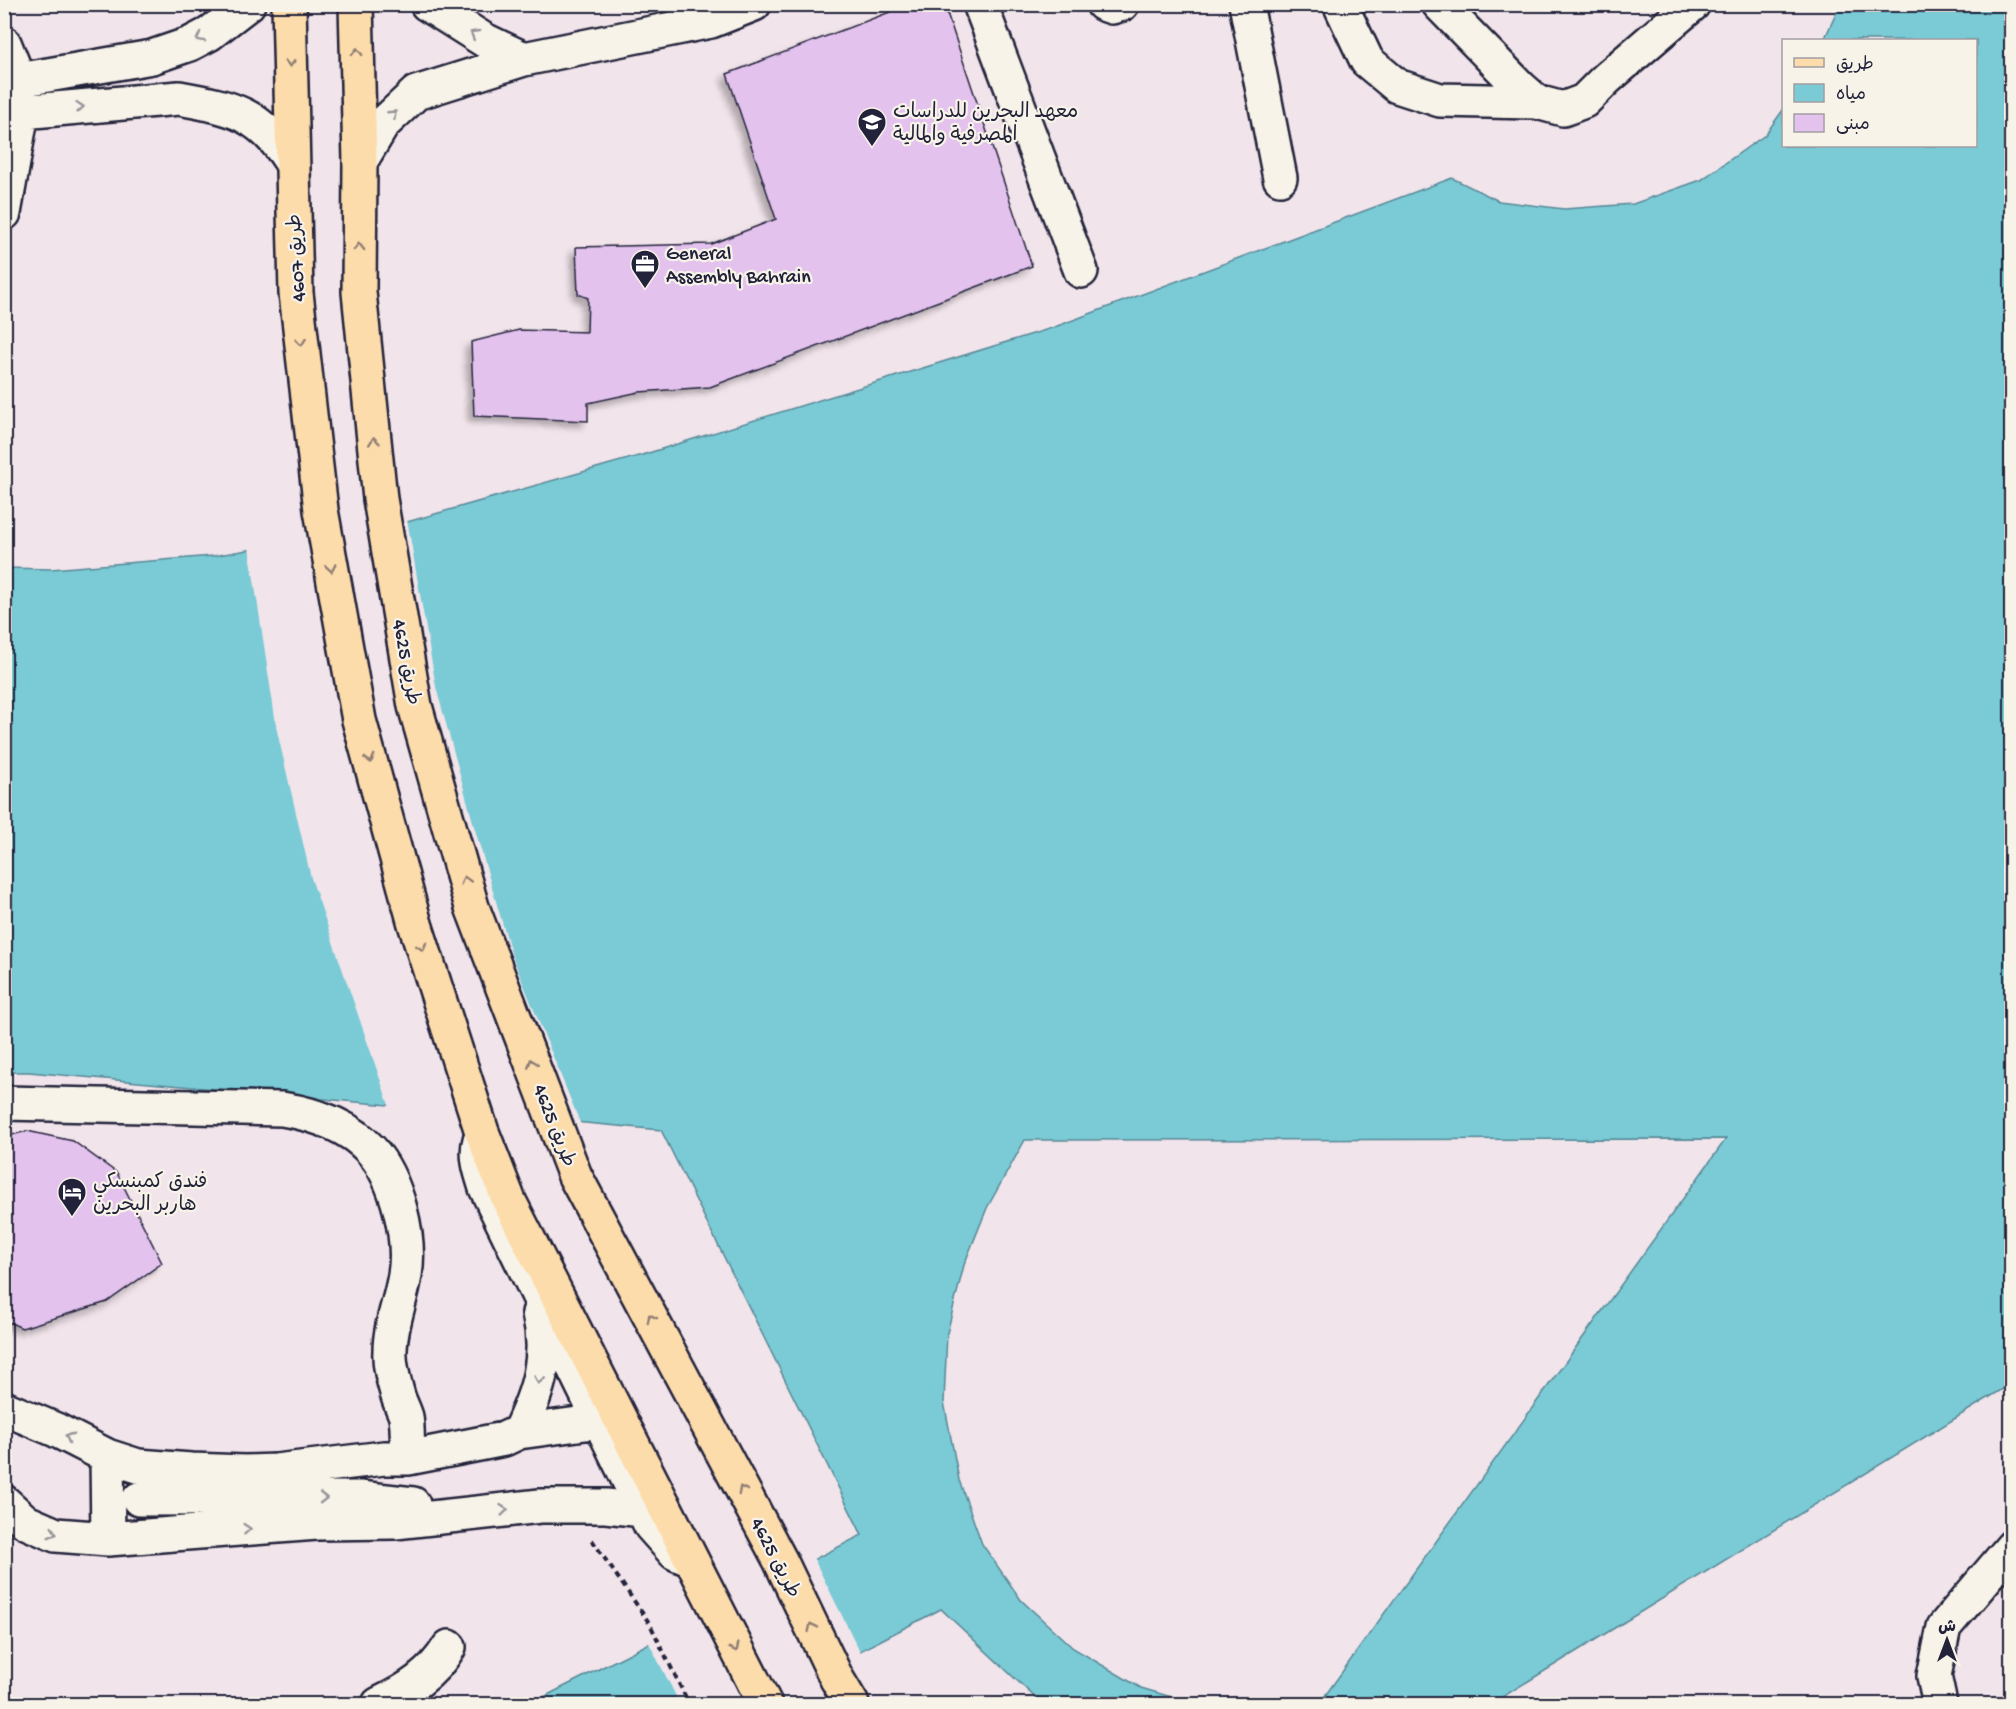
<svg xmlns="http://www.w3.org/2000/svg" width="2016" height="1709" font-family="'Gochi Hand','Playpen Sans Arabic',sans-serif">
  <defs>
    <filter id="shadow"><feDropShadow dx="-5.5" dy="5.5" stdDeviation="3" flood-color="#0004"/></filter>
  </defs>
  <rect width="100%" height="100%" fill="#f1e4ea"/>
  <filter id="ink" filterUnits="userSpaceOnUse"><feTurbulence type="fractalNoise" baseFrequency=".0167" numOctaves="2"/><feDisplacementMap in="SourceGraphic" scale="12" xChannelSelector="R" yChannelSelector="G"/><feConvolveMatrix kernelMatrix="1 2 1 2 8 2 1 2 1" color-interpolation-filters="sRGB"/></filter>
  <g filter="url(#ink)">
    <path fill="#7acbd5" stroke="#578797" stroke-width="1.5" d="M1840 5H2011V1384L1491 1704H1319L1726 1139 1025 1140 987 1208 964 1265 947 1333 944 1402 959 1480 982 1544 1021 1600 1073 1648 1141 1688 1195 1704H1042L941 1609 758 1704H530L862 1535 661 1130 29 1072H5V568L51 569 213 556 407 522 642 455 1052 328 1452 178 1499 201 1564 209 1633 204 1701 180 1765 135 1783 110 1784 146H1976V40H1824Z"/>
    <path fill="#f1e4ea" d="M407 519 436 687 476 833 512 956 581 1125 390 1108 311 878 277 731 249 547Z
      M813 1557 861 1654 765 1704H680L648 1641Z"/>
    <path fill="#e3c2ee" stroke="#22223b" stroke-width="1.5" filter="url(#shadow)" d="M911 4H944L1032 266 710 387 639 392 588 403V421L474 416 471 342 519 330 587 332 588 298 578 294 576 247 711 244 776 219 727 74Z
      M27 1131 73 1141 117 1173 162 1263 107 1302 22 1328 4 1320V1137Z"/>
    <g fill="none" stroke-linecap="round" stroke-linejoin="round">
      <g stroke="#22223b" stroke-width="38">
        <path id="minor" d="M427 4 484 40 524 59
          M980 4 1081 271
          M1103 4 1112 7 1122 4
          M1246 4 1280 178
          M1340 4 1367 61 1397 86 1440 100 1537 102
          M1439 4 1521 88 1537 102 1563 109 1584 101 1606 79 1693 4
          M4 43 19 80 22 112 4 213
          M19 80 152 57 190 44 209 34 248 4
          M22 112 179 98C234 108 260 113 292 163
          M360 162 383 124 416 93 524 59 711 21 754 4
          M4 1103 282 1109C314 1114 348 1125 371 1150 397 1179 411 1237 405 1275 401 1301 390 1325 390 1351 389 1366 394 1382 398 1396 400 1403 404 1410 406 1417 408 1430 407 1445 408 1458
          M480 1140C475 1156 481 1172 486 1188L651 1526 675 1553 691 1560
          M4 1408 56 1430 107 1456 138 1466 191 1470 245 1472 276 1471 384 1458H408L504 1439 519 1432 600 1421
          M519 1432C538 1392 550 1357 539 1313
          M107 1456 108 1539
          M139 1499 359 1498 413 1504
          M4 1502 26 1522 56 1535 108 1539 317 1523 395 1522 540 1506H606L643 1510
          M379 1704C408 1690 432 1675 449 1647
          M1940 1704 1934 1676 1944 1627 2012 1547"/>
      </g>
      <g stroke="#22223b" stroke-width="38">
        <path id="major" d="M289 4 296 293 321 510 359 720 415 924 482 1132 509 1201 765 1704
          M356 4 360 162 359 292 380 499 415 706 472 907 575 1176 780 1560 837 1679 852 1704"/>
      </g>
      <path stroke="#22223b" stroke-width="4" stroke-dasharray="6 4.5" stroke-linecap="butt" d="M592 1540 650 1624 689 1704"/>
      <use href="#minor" stroke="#f7f3e8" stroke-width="33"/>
      <use href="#major" stroke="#fddcac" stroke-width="33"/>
    </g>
    <defs><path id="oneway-chevron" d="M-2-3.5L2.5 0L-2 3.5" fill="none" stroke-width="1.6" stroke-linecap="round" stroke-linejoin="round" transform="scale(1.5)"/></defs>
    <g stroke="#97959a">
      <use href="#oneway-chevron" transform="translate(474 34) rotate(-149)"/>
      <use href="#oneway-chevron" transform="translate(200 38) rotate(152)"/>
      <use href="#oneway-chevron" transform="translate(80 107) rotate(-5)"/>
      <use href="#oneway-chevron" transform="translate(393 114) rotate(-43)"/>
      <use href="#oneway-chevron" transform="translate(539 1380) rotate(103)"/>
      <use href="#oneway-chevron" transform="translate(69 1437) rotate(-152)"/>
      <use href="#oneway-chevron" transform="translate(323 1498)"/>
      <use href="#oneway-chevron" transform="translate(504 1510) rotate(-6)"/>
      <use href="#oneway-chevron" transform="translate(247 1529) rotate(-4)"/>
      <use href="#oneway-chevron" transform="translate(53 1533) rotate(17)"/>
    </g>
    <g stroke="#907f74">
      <use href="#oneway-chevron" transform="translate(357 52) rotate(-91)"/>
      <use href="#oneway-chevron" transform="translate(290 63) rotate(89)"/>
      <use href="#oneway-chevron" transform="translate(359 247) rotate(-90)"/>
      <use href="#oneway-chevron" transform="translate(301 342) rotate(83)"/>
      <use href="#oneway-chevron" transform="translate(374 441) rotate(-96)"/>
      <use href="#oneway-chevron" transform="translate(331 568) rotate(80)"/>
      <use href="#oneway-chevron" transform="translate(370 759) rotate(75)"/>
      <use href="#oneway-chevron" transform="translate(465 880) rotate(-106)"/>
      <use href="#oneway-chevron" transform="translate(422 947) rotate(72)"/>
      <use href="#oneway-chevron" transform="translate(532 1063) rotate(-111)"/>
      <use href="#oneway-chevron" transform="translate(651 1318) rotate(-118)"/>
      <use href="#oneway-chevron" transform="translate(742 1490) rotate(-118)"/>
      <use href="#oneway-chevron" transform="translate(812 1627) rotate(-116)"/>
      <use href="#oneway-chevron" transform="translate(735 1648) rotate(63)"/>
    </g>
  </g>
  <defs>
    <g id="university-pin" transform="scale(1.5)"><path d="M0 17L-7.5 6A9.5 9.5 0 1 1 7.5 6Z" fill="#22223b" stroke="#f7f3e8"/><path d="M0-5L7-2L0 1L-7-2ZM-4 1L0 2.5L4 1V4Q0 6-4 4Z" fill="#fff"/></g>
    <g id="office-pin" transform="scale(1.5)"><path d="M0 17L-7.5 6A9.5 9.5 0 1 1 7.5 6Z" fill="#22223b" stroke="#f7f3e8"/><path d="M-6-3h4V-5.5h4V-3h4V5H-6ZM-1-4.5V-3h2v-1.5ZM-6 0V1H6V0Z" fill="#fff"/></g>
    <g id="hotel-pin" transform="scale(1.5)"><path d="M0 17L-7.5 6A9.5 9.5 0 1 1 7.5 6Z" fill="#22223b" stroke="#f7f3e8"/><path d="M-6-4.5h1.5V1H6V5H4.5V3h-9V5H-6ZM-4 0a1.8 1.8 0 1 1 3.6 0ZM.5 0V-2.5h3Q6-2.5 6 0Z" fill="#fff"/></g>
  </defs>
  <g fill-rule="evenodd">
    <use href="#university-pin" x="872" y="122"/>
    <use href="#office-pin" x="645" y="264"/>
    <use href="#hotel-pin" x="72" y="1192"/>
  </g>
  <g text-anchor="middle" stroke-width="4.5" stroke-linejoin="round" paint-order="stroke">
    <g font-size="20" fill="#22223b" stroke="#f7f3e8" text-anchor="start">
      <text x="893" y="117">معهد البحرين للدراسات<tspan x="893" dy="23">المصرفية والمالية</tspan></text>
      <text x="666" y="259">General<tspan x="666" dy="23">Assembly Bahrain</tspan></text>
      <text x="93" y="1187">فندق كمبنسكي<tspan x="93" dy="23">هاربر البحرين</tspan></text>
    </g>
    <g font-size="20" fill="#22223b" stroke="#f7f3e8">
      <text transform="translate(295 258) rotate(-93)" y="7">طريق 4607</text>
      <text transform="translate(408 662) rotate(80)" y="7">طريق 4625</text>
      <text transform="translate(556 1125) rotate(69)" y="7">طريق 4625</text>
      <text transform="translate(777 1557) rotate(63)" y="7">طريق 4625</text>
    </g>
  </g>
  <rect width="2016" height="1709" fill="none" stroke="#f7f3e8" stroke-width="24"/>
  <rect x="12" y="12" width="1992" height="1685" fill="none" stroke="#22223b" stroke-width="2" filter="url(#ink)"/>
  <rect x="1782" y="39" width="195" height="108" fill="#f7f3e8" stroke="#a29fa3" stroke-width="1.5"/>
  <rect x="1794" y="58" width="30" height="9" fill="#fddcac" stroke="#a29fa3" stroke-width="1.5"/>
  <text x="1836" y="69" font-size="18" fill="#22223b">طريق</text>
  <rect x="1794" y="84" width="30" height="18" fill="#7acbd5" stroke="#a29fa3" stroke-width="1.5"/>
  <text x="1836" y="99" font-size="18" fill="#22223b">مياه</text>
  <rect x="1794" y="114" width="30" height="18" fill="#e3c2ee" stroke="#a29fa3" stroke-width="1.5"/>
  <text x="1836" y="129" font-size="18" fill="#22223b">مبنى</text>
  <g transform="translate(1947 1640)" stroke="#f7f3e8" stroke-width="4.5" paint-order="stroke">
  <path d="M0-4.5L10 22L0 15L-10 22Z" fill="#22223b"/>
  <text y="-9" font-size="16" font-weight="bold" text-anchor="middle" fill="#22223b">ش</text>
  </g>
</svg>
